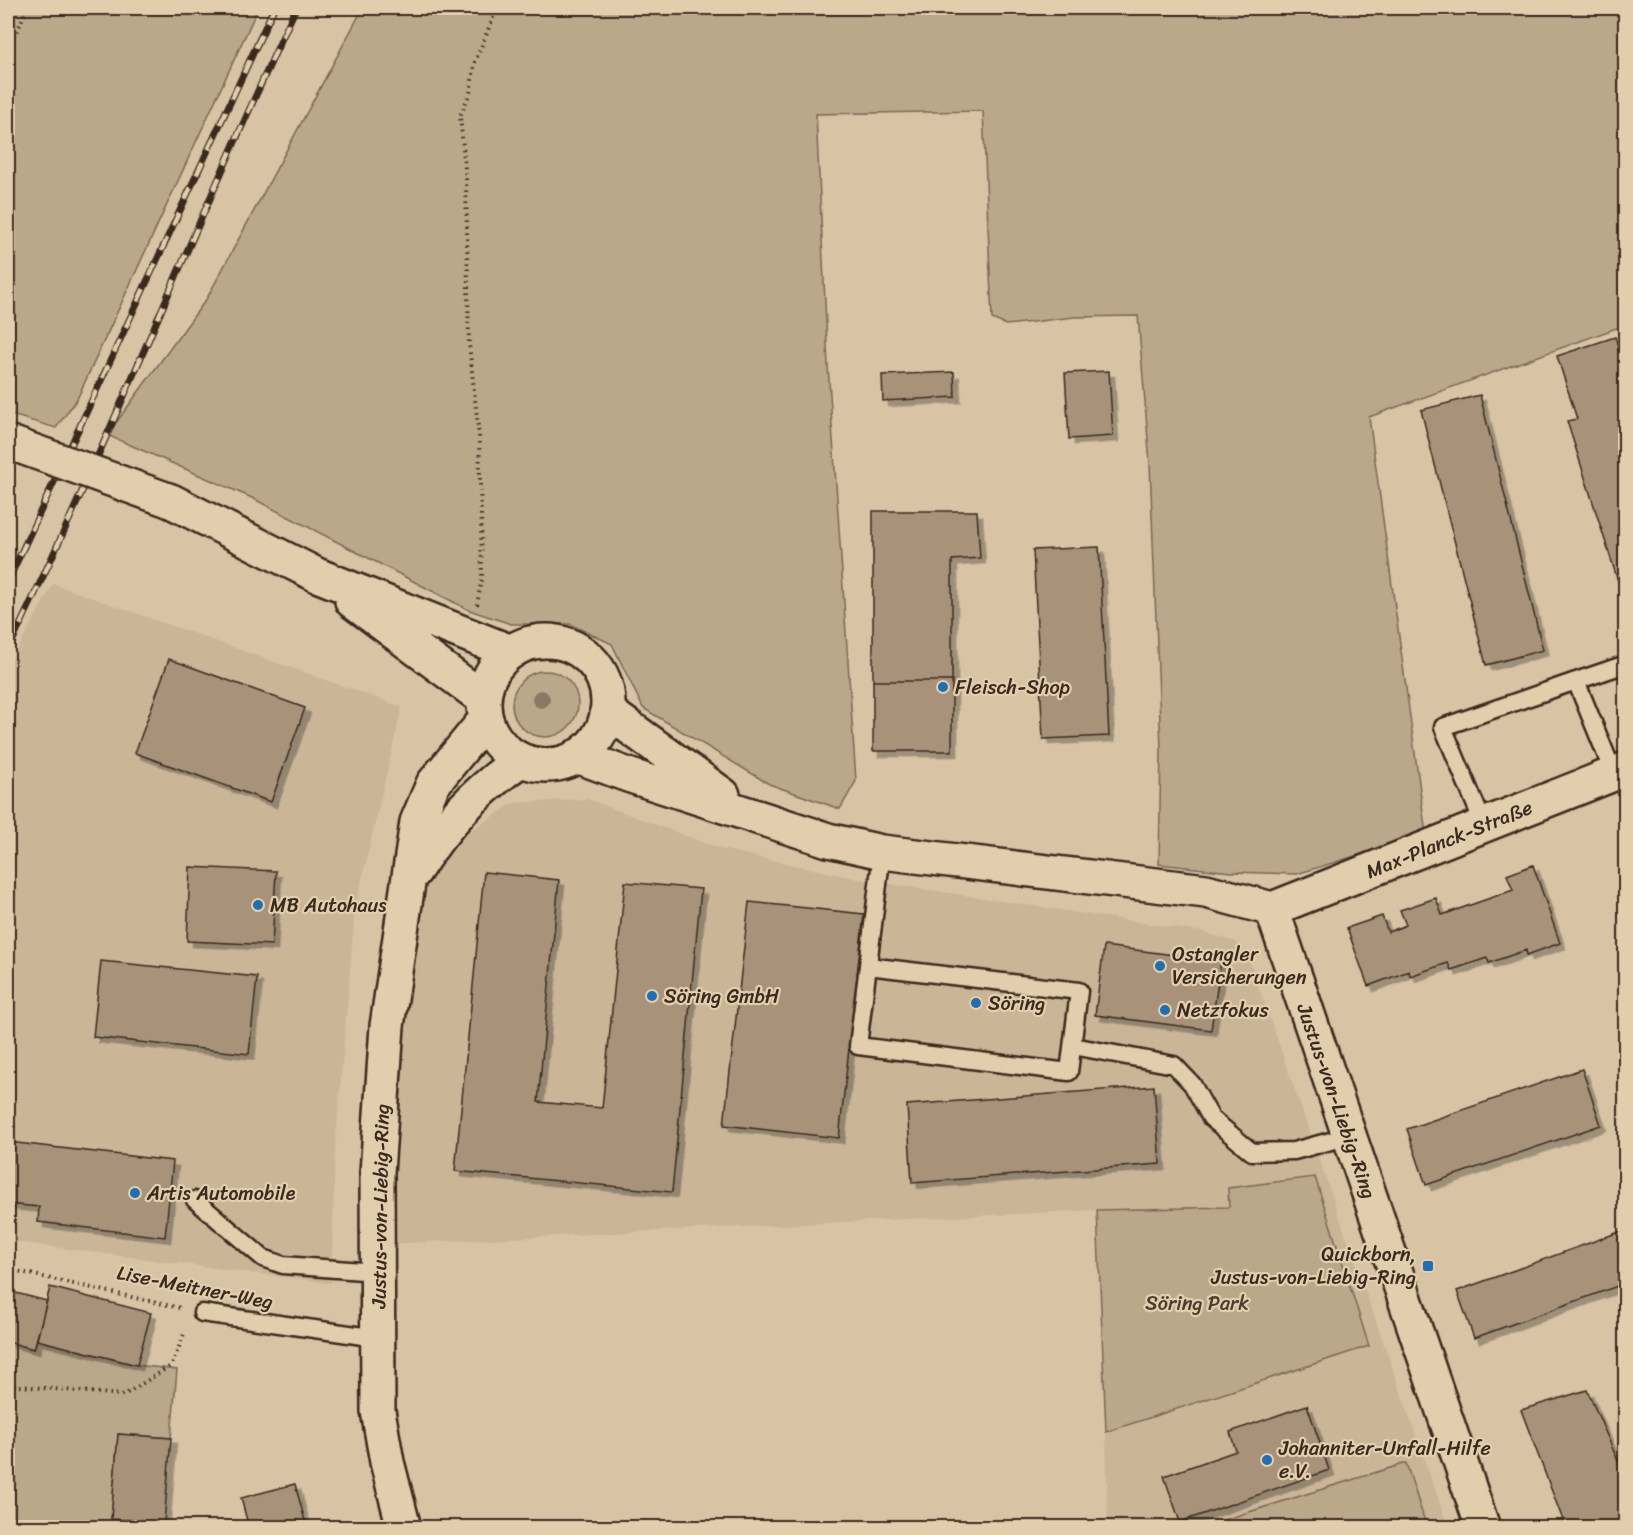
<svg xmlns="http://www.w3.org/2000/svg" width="1633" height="1535" font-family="Sriracha,sans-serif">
  <defs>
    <filter id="shadow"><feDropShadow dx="5.5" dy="5.5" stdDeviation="0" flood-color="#0004"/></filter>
  </defs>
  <rect width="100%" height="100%" fill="#d8c3a4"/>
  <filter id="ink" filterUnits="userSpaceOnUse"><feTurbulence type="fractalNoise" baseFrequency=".0167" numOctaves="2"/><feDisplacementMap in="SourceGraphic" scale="12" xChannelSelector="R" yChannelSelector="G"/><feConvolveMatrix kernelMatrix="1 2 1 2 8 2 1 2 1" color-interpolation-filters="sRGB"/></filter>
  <g filter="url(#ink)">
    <path fill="#cab597" d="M53 584 402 707 355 909 335 1149 331 1283 8 1241V667Z
      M587 799 721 849 858 879 1203 932 1236 942 1250 962 1448 1527H1416L1426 1524 1406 1464 1201 1527H1108L1106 1432 1369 1346 1314 1178 1229 1188 1230 1207 1097 1210 385 1244 416 895 462 836 514 803Z"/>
    <path fill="#bba78a" stroke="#7b6854" stroke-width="1.5" d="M8 8H258L77 399 56 428 8 414Z
      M363 8H1625V325L1369 417 1426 834 1297 874 1231 872 1159 864 1161 749 1150 464 1138 316 1074 317 1006 325 992 319 983 111 816 114 828 365 856 781 840 809 769 784 643 708 612 644 570 624H511L469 610 252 498 107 435 207 298Z
      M512 704a33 33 0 1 1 66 0a33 33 0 1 1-66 0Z
      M1315 1177 1369 1346 1106 1432 1097 1210 1229 1207 1228 1188Z
      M37 1340 137 1365 177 1370 171 1438 118 1434 111 1519 126 1520V1527L8 1524V1342L34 1349Z
      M1406 1463 1426 1525 1416 1528 1201 1527Z"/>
    <path fill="#a8937a" stroke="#3b2a1e" stroke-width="1.5" filter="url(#shadow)" d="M1615 337 1626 371 1624 600 1567 421 1577 419 1557 356Z
      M1109 371 1113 436 1069 439 1065 373Z
      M954 372 955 397 883 401 882 375Z
      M1480 395 1543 650 1486 665 1421 410Z
      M873 511H977L980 558 952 560V681H873Z
      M1099 547 1109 736 1043 739 1033 550Z
      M169 659 305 708 271 802 135 753Z
      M873 681H952V751H873Z
      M1533 865 1560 943 1527 955 1526 950 1489 963 1487 958 1451 970 1448 963 1410 976 1409 971 1368 986 1347 928 1382 916 1388 932 1406 925 1400 910 1436 898 1442 915 1513 890 1507 875Z
      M190 867 276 871 272 945 187 941Z
      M484 872 559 880 538 1102 602 1108 625 882 701 889 672 1192 455 1171Z
      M749 902 864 914 839 1138 724 1125Z
      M1104 946 1221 961 1211 1030 1095 1015Z
      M101 961 257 977 249 1054 93 1037Z
      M1582 1069 1601 1125 1426 1185 1407 1129Z
      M1154 1086 1160 1164 912 1183 907 1105Z
      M8 1142 173 1161 165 1237 38 1222 39 1207 8 1204Z
      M1622 1231 1626 1241V1283L1474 1338 1457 1291Z
      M50 1287 151 1313 137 1365 37 1340Z
      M8 1291 47 1301 34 1349 8 1342Z
      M1587 1390 1626 1479 1624 1528H1566L1521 1410Z
      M1307 1405 1329 1470 1180 1522 1164 1476 1236 1451 1230 1432Z
      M118 1434 171 1438 164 1523 111 1519Z
      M295 1484 307 1528H249L241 1498Z
      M126 1520 178 1524V1528H126Z
      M8 1524 62 1528H8Z"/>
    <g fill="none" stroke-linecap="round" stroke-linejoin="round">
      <g stroke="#3b2a1e" stroke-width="21">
        <path id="service" d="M1576 681 1626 664
          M1484 825 1443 727 1576 681 1614 774
          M868 966 1079 991 1069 1072 858 1046 882 852
          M1073 1046 1174 1065 1192 1084 1211 1118 1252 1152 1294 1151 1349 1136
          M195 1200 263 1258 283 1265 376 1272
          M202 1313 377 1338"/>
      </g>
      <g stroke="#3b2a1e" stroke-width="38">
        <path id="minor" d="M171 501 317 575 511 652
          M352 601 484 699
          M484 703a62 62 0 1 1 124 0a62 62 0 1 1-124 0Z
          M607 711 723 795
          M577 756 628 775 828 840 882 852 1206 891 1272 909 1483 1528
          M414 872C446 823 473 794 520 760
          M1272 909 1626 769
          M404 1528 387 1462 378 1411 377 1173 387 1026 417 822 433 784 486 719"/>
      </g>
      <path stroke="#3b2a1e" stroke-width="4" stroke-dasharray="1.5 4.5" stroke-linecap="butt" d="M8 39 16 34 27 8
        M477 605 482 578 481 517 479 436 469 344 466 179 460 116 470 93 475 62 497 8
        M8 1269 180 1308
        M8 1385 124 1395 172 1365 185 1331"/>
      <use href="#service" stroke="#e2cdac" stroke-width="16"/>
      <use href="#minor" stroke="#e2cdac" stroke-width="33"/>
      <g stroke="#3b2a1e" stroke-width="7">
        <path id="rail" d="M8 581 274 8
          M8 650C111 439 196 220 296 8"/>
      </g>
      <use href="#rail" stroke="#e2cdac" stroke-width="4.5" stroke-dasharray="14" stroke-linecap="butt"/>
      <g stroke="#3b2a1e" stroke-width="38" stroke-linecap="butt">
        <path id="minor-bridge" d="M8 442 171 501"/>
      </g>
      <use href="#minor-bridge" stroke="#e2cdac" stroke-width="33"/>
    </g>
    <circle fill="#8c7963" cx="541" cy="699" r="9"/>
  </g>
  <g fill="#1f6fb2" stroke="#e2cdac" stroke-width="2">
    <circle cx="943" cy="687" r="6"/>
    <circle cx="258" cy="905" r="6"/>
    <circle cx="1160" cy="966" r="6"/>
    <circle cx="652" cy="996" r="6"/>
    <circle cx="976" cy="1003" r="6"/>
    <circle cx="1165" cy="1010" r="6"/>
    <circle cx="135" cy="1193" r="6"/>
    <rect x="1422" y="1260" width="12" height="12" rx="3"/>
    <circle cx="1267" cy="1460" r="6"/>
  </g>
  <g text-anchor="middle" stroke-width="4.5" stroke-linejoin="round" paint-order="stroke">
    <g font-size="20" fill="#3b2a1e" stroke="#e2cdac" text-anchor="start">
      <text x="955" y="694">Fleisch-Shop</text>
      <text x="270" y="912">MB Autohaus</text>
      <text x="1172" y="961">Ostangler<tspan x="1172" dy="23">Versicherungen</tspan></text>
      <text x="664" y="1003">Söring GmbH</text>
      <text x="988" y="1010">Söring</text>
      <text x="1177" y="1017">Netzfokus</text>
      <text x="147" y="1200">Artis Automobile</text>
      <text x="1416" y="1261" text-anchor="end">Quickborn,<tspan x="1416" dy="23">Justus-von-Liebig-Ring</tspan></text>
      <text x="1279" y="1455">Johanniter-Unfall-Hilfe<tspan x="1279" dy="23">e.V.</tspan></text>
    </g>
    <g font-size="20" fill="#3b2a1e" stroke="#e2cdac">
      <text transform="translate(1449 839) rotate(-22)" y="7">Max-Planck-Straße</text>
      <text transform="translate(1337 1101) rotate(71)" y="7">Justus-von-Liebig-Ring</text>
      <text transform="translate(380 1206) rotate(-89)" y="7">Justus-von-Liebig-Ring</text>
      <text transform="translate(195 1287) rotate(11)" y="7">Lise-Meitner-Weg</text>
    </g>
    <g font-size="20" fill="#4e3d2e" stroke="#e2cdac">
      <text x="1197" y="1310">Söring Park</text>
    </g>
  </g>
  <rect width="1633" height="1535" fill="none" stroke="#e2cdac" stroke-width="30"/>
  <rect x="15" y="15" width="1603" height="1505" fill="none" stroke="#3b2a1e" stroke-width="2" filter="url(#ink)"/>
</svg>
